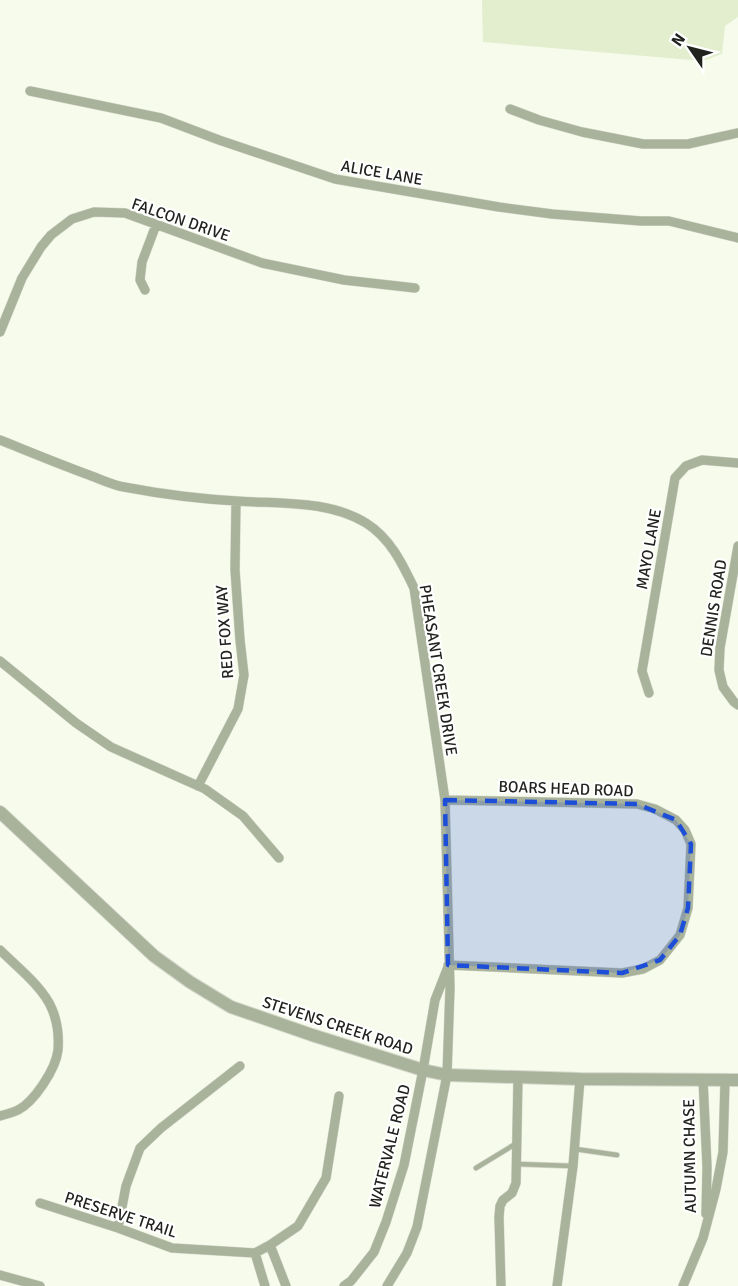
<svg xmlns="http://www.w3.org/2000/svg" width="738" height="1286" font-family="Signika,sans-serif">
  <rect width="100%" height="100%" fill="#f6fbec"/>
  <path fill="#e2eecd" d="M482 0H738V17L725 26 722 54 703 61 483 42Z"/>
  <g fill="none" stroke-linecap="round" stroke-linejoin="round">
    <g stroke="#d4d8cb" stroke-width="6">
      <path id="service" d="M575 1149 617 1155
        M516 1164 573 1166
        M476 1168 517 1143"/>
    </g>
    <g stroke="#d4d8cb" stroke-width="10">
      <path id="minor" d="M30 91 161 118 219 140 335 179 499 207 552 214 641 221H669L738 238
        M510 109 539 120 582 132 643 144H688L738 133
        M145 290 140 280 142 262 156 225
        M0 332 22 278 41 247 51 235 72 219 94 212 125 213 262 263 344 280 415 288
        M0 440C30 452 59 464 89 475 100 479 112 485 124 487 161 494 199 499 237 501 279 504 329 500 366 523 390 538 402 563 414 588L445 800 450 988 447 1075 417 1227 407 1253 387 1286
        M738 546 720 648 719 670 723 687 734 702 738 705
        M0 661 76 723 111 747 205 789 243 816 279 858
        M649 693 642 671 675 478 686 466 702 460 738 463
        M198 786 238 709 244 675 240 640 235 570 236 501
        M445 800 637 804 655 809 676 820 685 830 691 844 688 908 680 935 660 960 643 969 622 973 448 965
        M0 950C17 967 43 987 52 1009 57 1021 59 1037 58 1050 56 1069 34 1102 18 1110 12 1113 6 1114 0 1116
        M703 1079 707 1167 706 1214
        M40 1203 118 1228 172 1248 255 1253 270 1245 298 1226 326 1178 339 1096
        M118 1228 126 1186 140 1148 161 1128 240 1066
        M270 1245 286 1286
        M255 1253 265 1286
        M0 1275 40 1286
        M344 1286 351 1281 374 1252 386 1222 404 1165 423 1070 435 1000 448 967
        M501 1286 499 1217 500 1206 503 1200 512 1193 516 1183 518 1078
        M557 1286 573 1166 580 1079
        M683 1286 703 1238 716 1189 723 1152 725 1080"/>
    </g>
    <g stroke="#d4d8cb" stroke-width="14">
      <path id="tertiary" d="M0 812 154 956 190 982 231 1007 312 1035 423 1070 447 1075 580 1079 738 1080"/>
    </g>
    <use href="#service" stroke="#a9b29b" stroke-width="4.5"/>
    <use href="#minor" stroke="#a9b29b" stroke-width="9"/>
    <use href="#tertiary" stroke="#a9b29b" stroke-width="12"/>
  </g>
  <path fill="#1d4ed8" fill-opacity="0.2" stroke="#1d4ed8" stroke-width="4.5" stroke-dasharray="12 8" stroke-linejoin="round" d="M445 800 637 804 676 820 691 844 688 908 680 935 660 960 622 973 448 965Z"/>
  <g text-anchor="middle" stroke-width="4.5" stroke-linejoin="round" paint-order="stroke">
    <g font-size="16" fill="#21231e" stroke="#fff">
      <text transform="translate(382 172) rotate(10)" y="6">ALICE LANE</text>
      <text transform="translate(181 219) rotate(19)" y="6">FALCON DRIVE</text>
      <text transform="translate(648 549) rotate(-80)" y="6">MAYO LANE</text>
      <text transform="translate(713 608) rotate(-81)" y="6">DENNIS ROAD</text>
      <text transform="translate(224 632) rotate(-94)" y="6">RED FOX WAY</text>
      <text transform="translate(439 670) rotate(81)" y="6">PHEASANT CREEK DRIVE</text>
      <text transform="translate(566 788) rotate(2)" y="6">BOARS HEAD ROAD</text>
      <text transform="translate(338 1025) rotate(18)" y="6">STEVENS CREEK ROAD</text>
      <text transform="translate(389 1146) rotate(-76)" y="6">WATERVALE ROAD</text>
      <text transform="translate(689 1156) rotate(-91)" y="6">AUTUMN CHASE</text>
      <text transform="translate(121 1214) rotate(18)" y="6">PRESERVE TRAIL</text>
    </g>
  </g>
  <g transform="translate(690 48) rotate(305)" stroke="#ffffff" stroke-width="4.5" paint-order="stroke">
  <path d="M0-4.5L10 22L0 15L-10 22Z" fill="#21231e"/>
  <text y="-9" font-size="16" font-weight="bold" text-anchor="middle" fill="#21231e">N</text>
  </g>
</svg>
